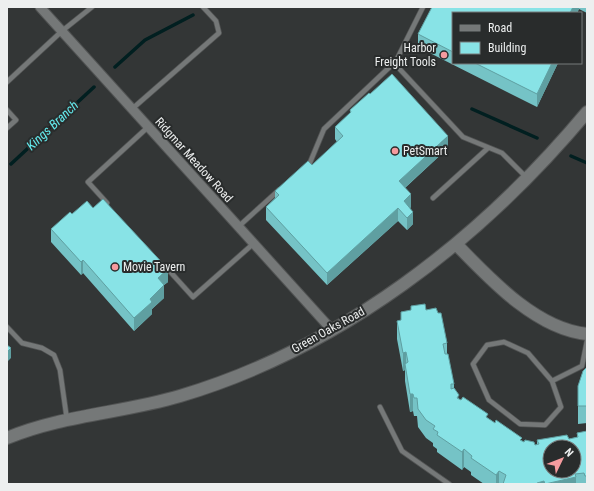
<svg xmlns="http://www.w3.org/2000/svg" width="594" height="491" font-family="'Roboto Condensed',sans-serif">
  <rect width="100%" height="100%" fill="#333636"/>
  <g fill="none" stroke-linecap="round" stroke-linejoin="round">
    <path stroke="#011f20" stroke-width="3.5" d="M115 67 145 40 193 15
      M472 109 537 138
      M571 156 587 163
      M11 164 94 87"/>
    <g stroke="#525454" stroke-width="6">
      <path id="lane" d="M394 63 463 137 502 153 526 177
        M7 82 62 31 92 7
        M132 109 219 33 216 21 203 7
        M7 110 16 120 7 128
        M306 167 309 165 324 129 396 61 423 7
        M433 198 488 148
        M107 203 88 182 148 127
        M238 227 279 190
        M165 266 193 297 253 244
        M7 327 22 343 42 348 54 355 60 370 67 420
        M504 342 528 353 552 381 561 407 545 425 520 424 489 400 473 364 487 345Z
        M552 381 582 366 587 341
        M380 407 402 451 449 484"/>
    </g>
    <g stroke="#525454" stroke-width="11">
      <path id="street" d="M40 7 331 329"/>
    </g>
    <g stroke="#525454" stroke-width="14">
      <path id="secondary" d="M456 244C490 279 536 329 587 334
        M7 438C62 415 123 413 180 396 341 348 480 240 587 112"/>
    </g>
    <use href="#lane" stroke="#757878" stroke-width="4.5"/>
    <use href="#street" stroke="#757878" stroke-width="9"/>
    <use href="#secondary" stroke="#757878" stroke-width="12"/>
  </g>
  <path fill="#75c3c6" d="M432 7H587V13L579 9 577 13H453V63H558L537 107 418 47V34Z
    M370 94 448 148 405 188 411 207 410 208 413 224 407 230 398 221 327 285 266 220V207L275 198V191L312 165 337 142 335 139V127L350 113V110Z
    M93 208 168 282 164 285V298L152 309V314L134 331 83 273 81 275 51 242V229L72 214Z
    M426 310 447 343V354L454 384V388L459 399 524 442 535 445H537V440L569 439 577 437V433L587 431V484H484L471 475V472L464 467 462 470 437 452V449L433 446V443L426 438 418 427 417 416H414L413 411 410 412 405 381V370L403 371 397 339V321H401V312Z
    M587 367V423L578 424V386Z"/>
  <path fill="#5f9fa1" d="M573 7H579V9L577 13H570Z
    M552 63H558L537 107V94Z
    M448 136V148L399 193V181Z
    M411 194V207L404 214V201Z
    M398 208V221L327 285V273Z
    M413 212V224L407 230V218Z
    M83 260V273L81 275V262Z
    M168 269V282L164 285V298L152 309V314L134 331V318L150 299 158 278Z
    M11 348V358L7 362V352Z
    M406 352V369L405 364V370L403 371V353Z
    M410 394H413V411L410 412Z
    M464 449V467L462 470V452Z
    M499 471V484H496V475Z
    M576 477V484H545Z
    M544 481V484H537V483Z"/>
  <path fill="#88e3e6" stroke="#5f9fa1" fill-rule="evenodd" d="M432 7H573L570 13H453V52L418 34Z
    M475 63H552L537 94Z
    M392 74 448 136 399 181 411 194 404 201 413 212 407 218 398 208 327 273 266 207 279 195 275 191 308 161 312 165 343 136 335 127 351 112 350 110 369 93 370 94Z
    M103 199 168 269 158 278 164 285 150 299 152 302 134 318 83 260 81 262 51 229 70 212 72 214 87 201 93 208Z
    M425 304 426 310 436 308 438 313H441L447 343 443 344 445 354H448L454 384H451V389L454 388 459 395 457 398 461 400 463 397 488 414 486 417 495 423 496 420 522 438 520 440 524 442 525 440 534 442 535 445 539 444 537 440 567 435 569 439 578 437 577 433 587 431V476H585L584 473 575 474 576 477 545 484 544 481 537 483V484H503L506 475 499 471 496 475 471 458 472 456 464 449 462 452 437 435 438 432 433 429 435 426 426 420 418 409 417 398H414L413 394H410L405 364 408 362 406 352 403 353 397 321 401 320V312L411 310V306ZM550 447H574V471H550Z
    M7 345 11 348 7 352Z
    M587 367V406H578V386L583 371Z"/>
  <g fill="#f59b9e" stroke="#292c2c" stroke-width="1.5">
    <circle cx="444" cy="55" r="4"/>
    <circle cx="395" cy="151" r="4"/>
    <circle cx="115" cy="267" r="4"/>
  </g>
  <g text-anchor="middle" stroke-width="4" stroke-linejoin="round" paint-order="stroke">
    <g font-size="12" fill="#edefef" stroke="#292c2c" text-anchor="start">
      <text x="436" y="52" text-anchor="end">Harbor<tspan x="436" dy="14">Freight Tools</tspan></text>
      <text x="403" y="155">PetSmart</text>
      <text x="123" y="271">Movie Tavern</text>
    </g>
    <g font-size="12" fill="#edefef" stroke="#292c2c">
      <text transform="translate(194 160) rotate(48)" y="4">Ridgmar Meadow Road</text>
      <text transform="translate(328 330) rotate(-29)" y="4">Green Oaks Road</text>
    </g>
    <g font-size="13" font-style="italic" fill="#64ecef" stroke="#292c2c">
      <text transform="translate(52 125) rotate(-43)" y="5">Kings Branch</text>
    </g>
  </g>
  <rect width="594" height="491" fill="none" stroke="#edefef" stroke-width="16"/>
  <rect x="452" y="12" width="130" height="52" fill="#292c2c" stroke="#777a7a"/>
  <rect x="460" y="25" width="20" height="6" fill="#757878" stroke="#777a7a"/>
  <text x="488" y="32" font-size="12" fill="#edefef">Road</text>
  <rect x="460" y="42" width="20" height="12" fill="#88e3e6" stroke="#777a7a"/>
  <text x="488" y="52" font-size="12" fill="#edefef">Building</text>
  <g transform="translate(562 459) rotate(47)"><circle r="19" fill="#292c2c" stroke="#777a7a"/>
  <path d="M0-3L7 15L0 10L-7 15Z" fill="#f59b9e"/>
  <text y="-6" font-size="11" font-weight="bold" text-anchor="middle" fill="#edefef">N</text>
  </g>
</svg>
